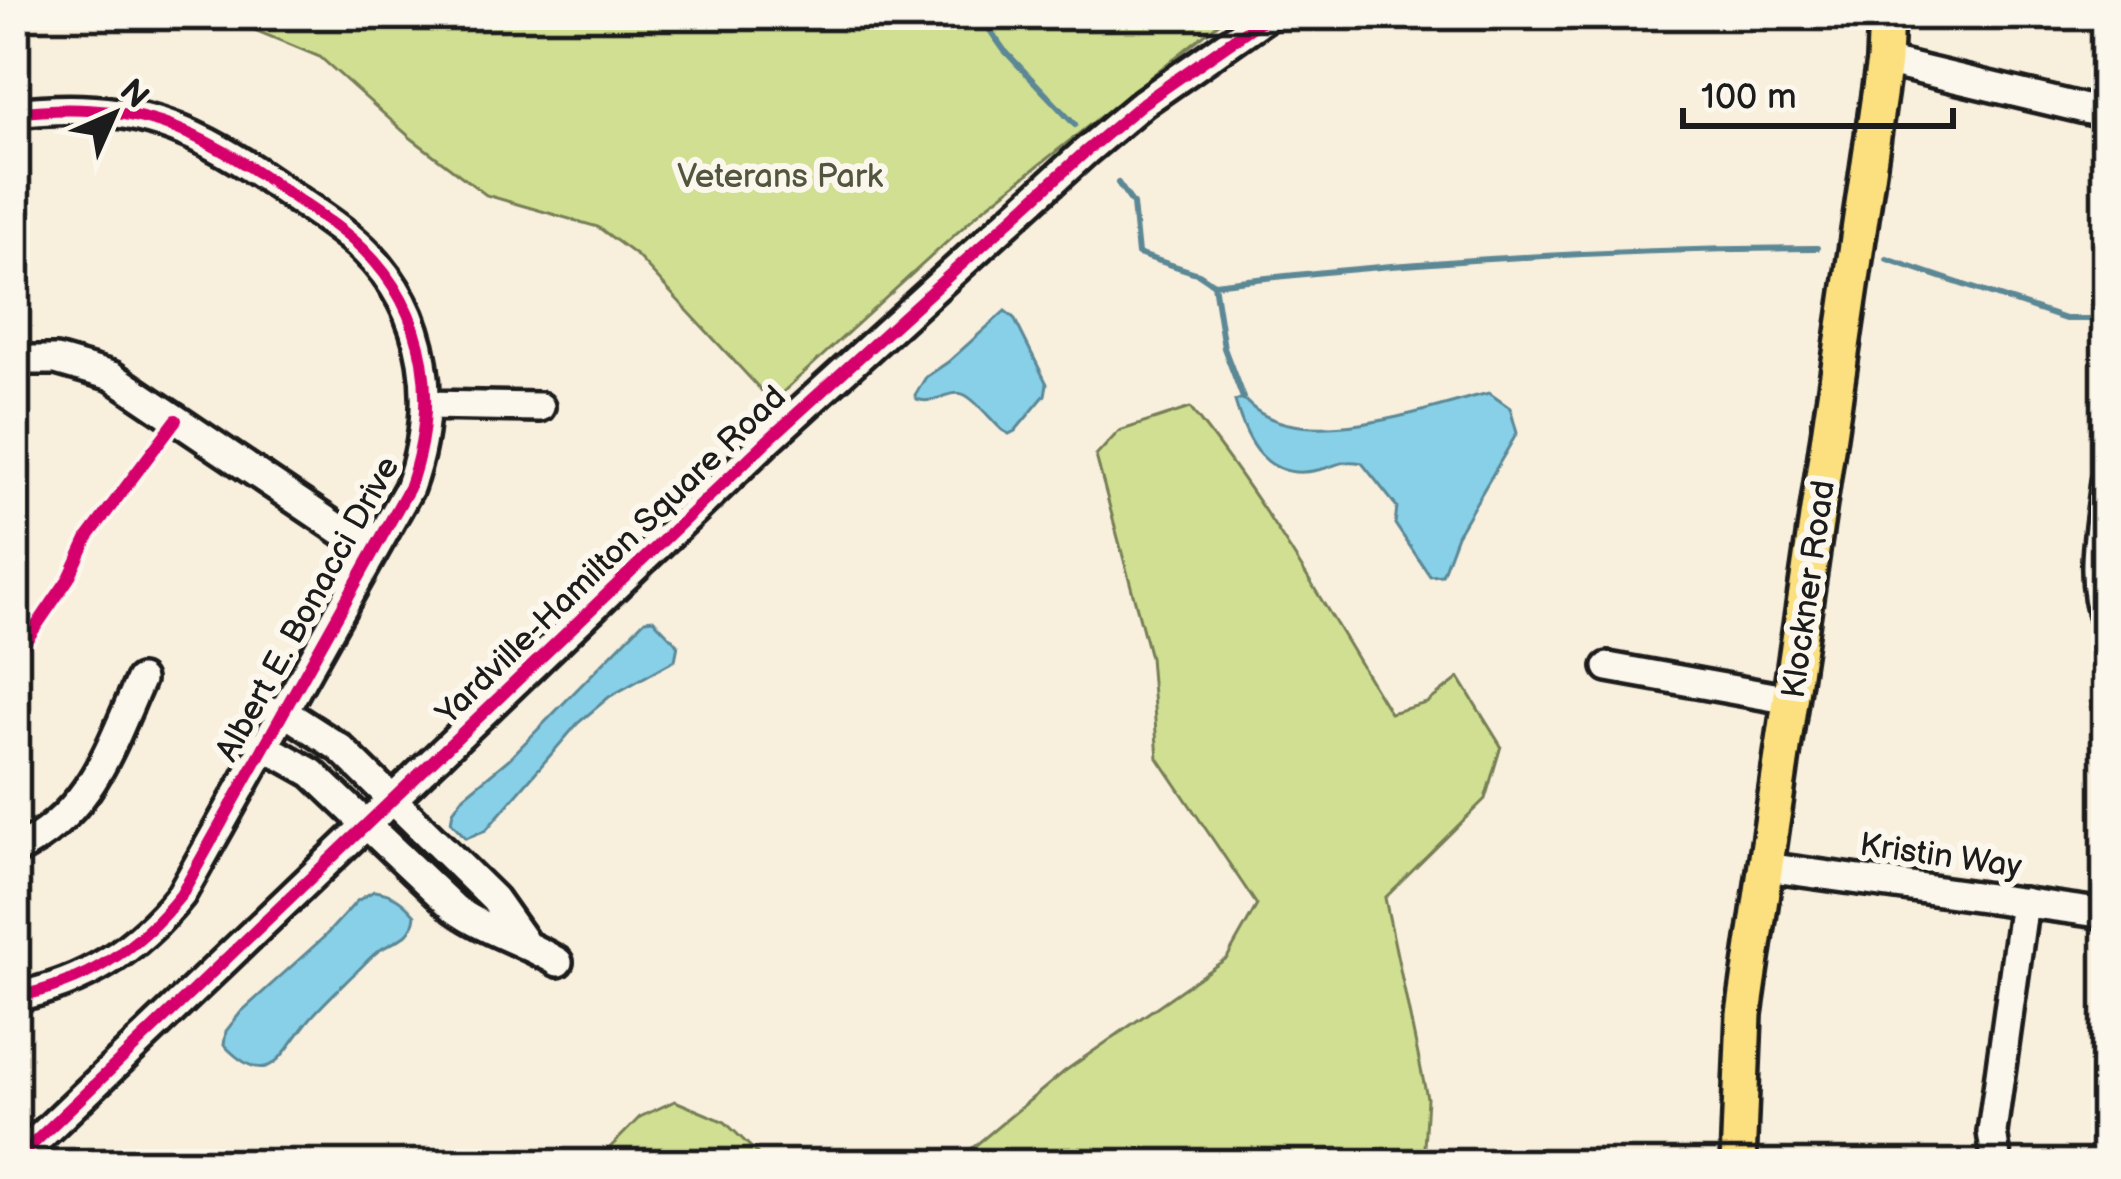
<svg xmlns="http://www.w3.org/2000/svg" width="2121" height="1179" font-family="'Balsamiq Sans',sans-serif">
  <rect width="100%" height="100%" fill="#f8efdd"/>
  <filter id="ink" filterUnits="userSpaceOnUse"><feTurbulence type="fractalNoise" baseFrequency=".00833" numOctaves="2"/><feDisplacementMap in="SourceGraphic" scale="24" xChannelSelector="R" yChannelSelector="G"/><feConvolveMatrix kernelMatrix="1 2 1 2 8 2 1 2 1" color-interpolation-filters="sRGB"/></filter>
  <g filter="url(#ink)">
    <path fill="#d0df92" stroke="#767e57" stroke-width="3" d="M218 15H1229L982 210 772 402 637 256 598 227 486 195 411 138 320 57Z
      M1190 408C1266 503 1327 609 1390 713L1427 703 1459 678 1501 746 1485 799 1385 898 1427 1098 1423 1164H953L1065 1071 1227 958 1257 905 1158 758 1150 657 1096 456 1119 431Z
      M675 1101 725 1122 768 1164H594L640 1117Z"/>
    <path fill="#87d0e7" stroke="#5c8896" stroke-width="3" d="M1005 311 1014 318 1047 384 1045 395 1015 431 1009 434 1002 430C991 420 977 401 965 395 950 388 934 406 917 399L915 395 926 377 948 362Z
      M1489 393 1510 408 1517 433 1457 535 1442 575 1430 576 1395 524 1397 507 1362 463C1340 459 1338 466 1318 470 1267 482 1247 443 1235 401L1243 398C1293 459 1425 408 1489 393Z
      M653 619 678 645 675 660 609 697 578 723 486 830 466 838 451 822 453 811 464 796 509 759 645 620Z
      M374 891C393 893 403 901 415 915 413 939 394 940 377 952 369 958 363 966 356 972 340 988 323 1003 309 1020 280 1055 270 1093 224 1045L226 1031 241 1012 324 937 357 901Z"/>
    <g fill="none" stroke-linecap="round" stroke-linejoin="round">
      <path stroke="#5c8896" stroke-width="6" d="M979 15 1004 50 1075 125
        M1118 183 1133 204 1138 254 1199 274 1214 284 1224 348 1243 398
        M1887 259 2065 319H2106
        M1214 284C1415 260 1615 249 1817 248"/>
      <g stroke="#1c1c1c" stroke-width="36">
        <path id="minor" d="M1884 61 2106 114
          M15 113C131 98 197 128 289 194 314 211 341 228 363 249 429 313 439 405 409 488L181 895C136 951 85 983 15 997
          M15 360H56L112 376 373 552
          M427 405 540 407
          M2106 482C2100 530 2089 578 2106 624
          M1608 667 1791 700
          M281 710 340 748 494 899 523 940
          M262 745 312 773 455 909C487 932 524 941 558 962
          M15 851C91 813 108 752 140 680
          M1766 867 2106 914
          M15 1161 767 441 1086 151 1143 103 1269 15
          M1997 1164 1992 1132 2024 902"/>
      </g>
      <g stroke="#1c1c1c" stroke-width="42">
        <path id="major" d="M1738 1164 1744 1014 1884 61 1886 15"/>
      </g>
      <use href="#minor" stroke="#fbf7ec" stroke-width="27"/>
      <use href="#major" stroke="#fce080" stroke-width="33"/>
      <g stroke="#fbf7ec" stroke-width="20">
        <path id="cycleway" d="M15 113C131 98 197 128 289 194 314 211 341 228 363 249 429 313 439 405 409 488L181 895C136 951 85 983 15 997
          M15 657 69 578 88 537 176 420
          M15 1161 767 441 1086 151 1143 103 1269 15"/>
      </g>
      <use href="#cycleway" stroke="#d6006c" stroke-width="12"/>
    </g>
  </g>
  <g text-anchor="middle" stroke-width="12" stroke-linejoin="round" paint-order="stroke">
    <g font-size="33" fill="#52563f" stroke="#fbf7ec">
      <text x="780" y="187">Veterans Park</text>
    </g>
    <g font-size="33" fill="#1c1c1c" stroke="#fbf7ec">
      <text transform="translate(610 554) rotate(-44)" y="12">Yardville-Hamilton Square Road</text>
      <text transform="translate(1807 589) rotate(-82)" y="12">Klockner Road</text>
      <text transform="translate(306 608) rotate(-61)" y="12">Albert E. Bonacci Drive</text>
      <text transform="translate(1941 854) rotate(8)" y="12">Kristin Way</text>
    </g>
  </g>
  <rect width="2121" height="1179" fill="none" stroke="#fbf7ec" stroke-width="60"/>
  <rect x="30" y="30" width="2061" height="1119" fill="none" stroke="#1c1c1c" stroke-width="4.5" filter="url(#ink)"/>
  <g transform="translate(114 114) rotate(45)" stroke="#fbf7ec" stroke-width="9" paint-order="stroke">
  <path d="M0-9L21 45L0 30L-21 45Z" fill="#1c1c1c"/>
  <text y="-18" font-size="33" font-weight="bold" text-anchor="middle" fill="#1c1c1c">N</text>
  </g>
  <path d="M1683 108v18h270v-18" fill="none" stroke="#1c1c1c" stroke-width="6"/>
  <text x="1701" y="108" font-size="36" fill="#1c1c1c" stroke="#fbf7ec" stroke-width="9" paint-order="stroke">100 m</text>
</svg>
